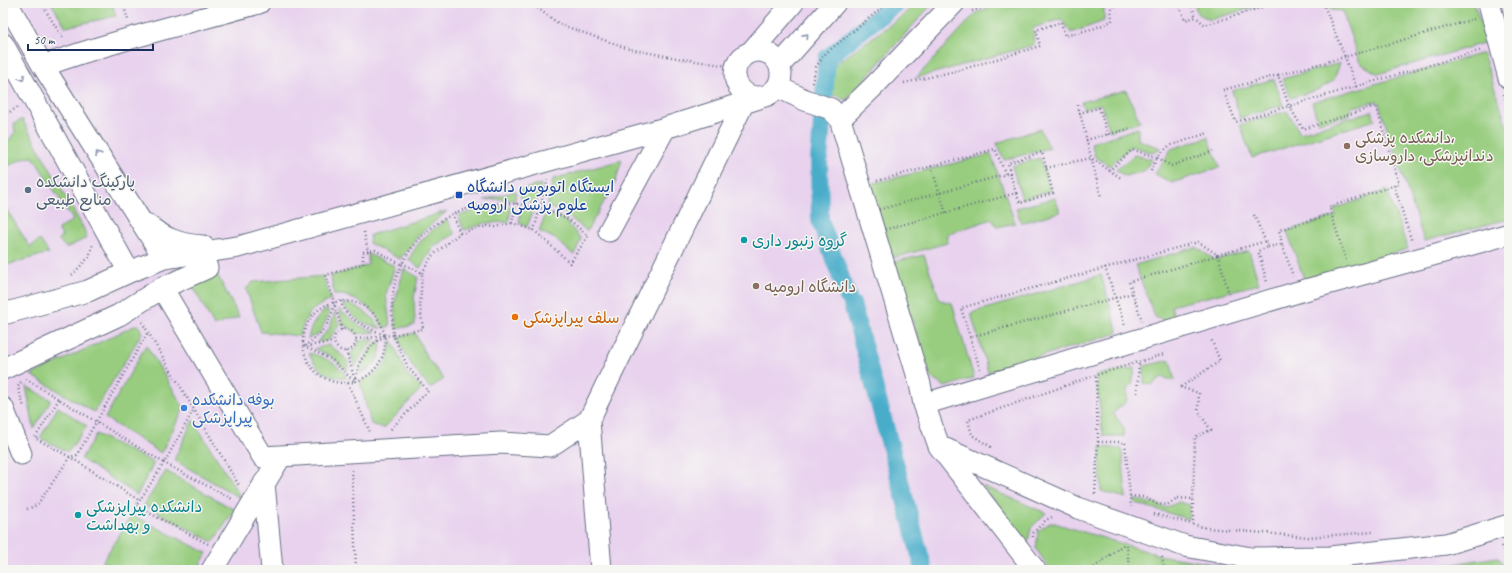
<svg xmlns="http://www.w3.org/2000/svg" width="1512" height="573" font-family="Caveat,'Playpen Sans Arabic',sans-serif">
  <rect width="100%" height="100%" fill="#f6f6f2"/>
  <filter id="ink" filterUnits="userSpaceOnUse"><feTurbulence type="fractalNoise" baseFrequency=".025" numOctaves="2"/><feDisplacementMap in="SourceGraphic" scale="8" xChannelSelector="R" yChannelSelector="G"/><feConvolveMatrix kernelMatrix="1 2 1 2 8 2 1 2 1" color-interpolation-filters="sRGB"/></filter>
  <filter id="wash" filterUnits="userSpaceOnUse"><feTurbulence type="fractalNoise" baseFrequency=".012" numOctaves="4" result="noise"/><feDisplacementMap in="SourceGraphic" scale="16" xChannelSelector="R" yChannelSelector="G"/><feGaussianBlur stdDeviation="0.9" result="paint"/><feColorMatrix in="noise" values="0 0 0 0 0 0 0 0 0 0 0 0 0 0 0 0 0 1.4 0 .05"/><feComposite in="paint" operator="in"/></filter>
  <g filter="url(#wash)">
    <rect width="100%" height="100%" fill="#f2e4cc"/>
    <path fill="#e8d2ee" d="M3 3H1509V570H3Z"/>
    <path fill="#98cd7f" stroke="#5a7e6e" d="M51 3H112L116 16 66 27Z
      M915 3H933L846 100 829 93 825 80 833 66 902 16Z
      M1052 3H1104V21L1071 33 1061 19 1033 28 1034 45 916 78 976 13 993 6Z
      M1194 3H1267L1210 20 1197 13Z
      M1329 3H1474L1487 42 1378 74 1360 63 1342 11 1331 10Z
      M1483 53 1509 133V219L1424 241 1378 101 1352 107 1348 116 1318 122 1312 102Z
      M1340 63 1334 80 1320 89 1291 98 1282 79Z
      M1274 79 1283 105 1240 118 1232 91Z
      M1126 90 1140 122 1110 131 1101 104 1084 109 1081 102Z
      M1287 111 1300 133 1372 111 1375 120 1252 158 1240 125Z
      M22 119 84 229 87 238 66 248 58 239 62 236 58 229 73 220 33 157 24 158 6 167 3 165V148L15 132 14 124Z
      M1138 128V140L1161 148 1154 153 1131 146 1110 166 1095 157 1091 143Z
      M1040 129 1050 148 1004 160 997 143Z
      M1208 137 1220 167 1172 183 1155 174 1171 149Z
      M991 154 1015 223 997 227 992 219 947 234V243L893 258 870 184Z
      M1134 155 1152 159 1144 171 1125 176 1116 170Z
      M1040 158 1050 191 1022 199 1012 166Z
      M622 160 615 183 587 231 561 211 547 207 553 179Z
      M541 184 536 205 521 199 520 190Z
      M1387 190 1408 249 1304 279 1287 231 1336 216 1334 209Z
      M516 191 515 200 497 199 484 200Z
      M1055 198 1060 212 1021 223 1016 208Z
      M3 204 30 247 40 240 49 253 3 266Z
      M511 206 509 222 486 223 464 230 458 216 484 208Z
      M522 206 534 209 527 227 519 223Z
      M447 211 420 234 400 259 369 243 370 235Z
      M546 213 565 220 581 239 574 255 555 239 539 231Z
      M447 220 455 234 434 246 420 268 409 260C415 243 432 229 447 220Z
      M1196 247 1215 260 1249 251 1259 284 1171 306 1175 319 1166 322 1155 317 1135 265Z
      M368 254 395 266 386 294 390 326 384 328 375 313 360 302 344 295H334L331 276 368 265Z
      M924 255 940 300 952 303 974 378 945 387 931 378 893 262Z
      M404 269 418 277 414 298 415 325 396 329 394 305Z
      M216 272 239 317 214 326 190 281Z
      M1101 275 1118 333 988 372 971 313Z
      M323 276 331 300C311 308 305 315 300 336L261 332 246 289 253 282Z
      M350 304C365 310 372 316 381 329L359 321 342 305Z
      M327 308 329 314 320 333 308 339C310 325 317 318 327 308Z
      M339 309 360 326 375 332 357 334 348 326H343Z
      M335 312 339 325 328 341 317 342 329 329Z
      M138 324 142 333 94 412 31 375Z
      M415 333 427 358 444 379 430 388C415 371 406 359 398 337Z
      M375 339 363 352 355 368 351 353 356 349 359 341Z
      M392 339 407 375 422 388 384 428 371 424 360 382 376 373 386 364Z
      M380 341C383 355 374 370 360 373 362 359 368 348 380 341Z
      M146 345 184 408 161 453 105 418Z
      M329 345 343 356 348 362 347 371 331 356 314 349Z
      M309 353C325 357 339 363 347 378 327 377 317 371 309 353Z
      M1170 360 1175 381 1161 377 1152 385 1144 383V366Z
      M1135 368 1132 385 1127 389V401L1113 413 1124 428V436H1103L1096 375Z
      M26 386 51 400 34 429Z
      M58 407 87 426 68 452 40 438Z
      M193 420 242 499 174 460Z
      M96 434 154 463 137 495 81 459Z
      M1100 447 1122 449 1126 498 1101 491Z
      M166 471 235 510 213 542 144 505Z
      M983 486 1046 513 1031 528 1027 547Z
      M1135 500 1144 501 1151 504 1153 502 1165 508 1179 502 1190 505 1188 519 1135 503Z
      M132 515 207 553 197 570H117L115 567 102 562Z
      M1051 522 1159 555 1248 570H1051L1036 549 1038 531Z
      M1498 557 1506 570H1413Z"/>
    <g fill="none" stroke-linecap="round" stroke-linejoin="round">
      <path stroke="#4aadca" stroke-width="18" d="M848 297 820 220 819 160 827 58 896 3
        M852 304 924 570"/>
    </g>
  </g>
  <g filter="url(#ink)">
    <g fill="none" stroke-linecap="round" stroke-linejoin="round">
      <g stroke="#666e84" stroke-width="23">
        <path id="minor" d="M7 3 43 66 164 258
          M1489 3 1509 78
          M3 44 129 272
          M735 74a23 23 0 1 1 46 0a23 23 0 1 1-46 0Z
          M751 52 793 3
          M780 65 835 3
          M43 66C113 41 187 23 259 3
          M778 87 805 100 831 109 840 119 920 384 924 404 939 446 1035 570
          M840 119 873 87 954 3
          M146 224C163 238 180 245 203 246
          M609 231 665 128
          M162 288 263 457 501 443 550 446 589 420 744 102
          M3 314 88 291 129 272 164 258 238 247 665 128 759 98
          M3 369 119 315 162 288 207 268 202 253
          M924 404 1298 292 1509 234
          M3 408 21 454
          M589 420 601 570
          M939 446 1078 508 1185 546 1251 558 1330 557 1446 544 1509 525
          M264 483 272 570
          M212 570 281 456"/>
      </g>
      <path stroke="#666e84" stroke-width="2.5" stroke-dasharray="1 3" stroke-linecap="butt" d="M41 3 64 40
        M123 3 128 20
        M531 3 559 24 629 49 682 59 735 67
        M1178 3 1185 20 1196 17 1205 25 1275 3
        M1190 3 1196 17
        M1323 3 1345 57 1474 19
        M972 11 996 3
        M1278 75 1223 90 1236 122 1289 106 1303 129 1376 106 1399 184 1329 207 1346 260
        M812 83 816 67 826 53 888 3
        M904 83 960 70 1040 46 1036 30 1061 22 1065 36 1095 28 1112 21 1111 7 1123 3
        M1356 87 1345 57 1278 75 1289 106 1482 50
        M1504 94 1509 113
        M1078 105 1101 197
        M1079 113 1099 108 1108 135
        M3 116 18 107
        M1086 140 1132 128
        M931 166 946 213
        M1046 168 1091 158 1121 178
        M1109 171 1132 150 1157 157 1169 146 1208 133
        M1151 171 1157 157 1171 166 1213 151
        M1010 173 1016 193 884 230 878 210Z
        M1010 173 1008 163 1042 152 1053 193 1020 203 1016 193
        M877 181 995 149 1006 175
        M1394 185 1412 242
        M516 203 512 223 534 230
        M1254 215 1268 247 1258 251 1267 282
        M364 232 368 252
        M460 233 488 226 496 227 512 223
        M1282 244 1279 230 1331 214
        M1268 247 1282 244 1293 276
        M402 263 422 273 420 306 423 329 393 335C392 314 390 291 399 271 426 205 503 188 564 217 573 221 580 230 588 236L570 263 534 230 548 179
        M1105 267 1125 326
        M422 273 432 256 460 233 452 214
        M72 275 89 257 93 244
        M1229 294 1218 255 1266 241
        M341 301C344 320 370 328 384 335
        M303 342a41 41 0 1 1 82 0a41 41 0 1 1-82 0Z
        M1142 321 1129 282 1218 255
        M142 322 240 487
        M334 340a11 11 0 1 1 22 0a11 11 0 1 1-22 0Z
        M342 330 326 275 363 264V252L375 250 402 265
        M970 337 961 308 1198 242 1218 255
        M356 339 393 335 408 367 428 391 390 430
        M304 346 332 360 355 382
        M304 346C323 335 329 324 335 303
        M306 346 333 342
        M346 351 355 380
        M980 369 970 337 1133 293
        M26 379 164 463 194 409
        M21 382 18 387 24 407
        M355 382 360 361 375 342 385 336
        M348 383 370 432
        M1180 387 1199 393 1198 411 1211 430 1195 437 1193 499
        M1181 387 1220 361 1211 339
        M1137 393 1139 361
        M59 399 35 438 70 457 77 455 148 332
        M1098 442 1096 375 1164 354
        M991 447 972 435 968 420 1096 375
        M352 470 356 570
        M1095 494 1098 442H1125L1131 507
        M1130 496 1143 497 1157 504 1167 505 1177 498 1193 499V524
        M27 509 37 505 70 457 140 501
        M1154 514 1207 528 1308 537 1373 532
        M1033 537V533L1046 520 1052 517
        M208 544 136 506 164 463 234 500
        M1127 545 1129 570
        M1501 546 1509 561
        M1162 557 1164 570
        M1091 570 1124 544"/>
      <use href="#minor" stroke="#fff" stroke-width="21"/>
    </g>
    <defs><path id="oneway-chevron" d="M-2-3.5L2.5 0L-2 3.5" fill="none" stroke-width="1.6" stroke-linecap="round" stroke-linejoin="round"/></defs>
    <g stroke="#8d97ae">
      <use href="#oneway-chevron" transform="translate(806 36) rotate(-48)"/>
      <use href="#oneway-chevron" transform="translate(22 78) rotate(61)"/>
      <use href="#oneway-chevron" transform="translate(98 154) rotate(-122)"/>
    </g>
  </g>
  <g fill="#8d6e63" stroke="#f6f6f2" stroke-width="1.5">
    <circle cx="1347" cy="146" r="4"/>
    <circle cx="756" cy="286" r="4"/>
  </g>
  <circle fill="#5c6f8a" stroke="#f6f6f2" stroke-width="1.5" cx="28" cy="190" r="4"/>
  <rect fill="#1a4fb4" stroke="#f6f6f2" stroke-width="1.5" x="455" y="191" width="8" height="8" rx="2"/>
  <g fill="#0f9aa8" stroke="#f6f6f2" stroke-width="1.5">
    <circle cx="744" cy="240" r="4"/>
    <circle cx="78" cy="515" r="4"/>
  </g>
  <circle fill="#e8710a" stroke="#f6f6f2" stroke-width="1.5" cx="515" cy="317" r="4"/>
  <circle fill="#3f7fe0" stroke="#f6f6f2" stroke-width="1.5" cx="184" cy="408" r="4"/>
  <g text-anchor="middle" stroke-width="3" stroke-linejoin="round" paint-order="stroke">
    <g font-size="16" fill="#785e54" stroke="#f6f6f2" text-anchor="start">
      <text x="1355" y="143">دانشکده پزشکی،<tspan x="1355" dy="18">دندانپزشکی، داروسازی</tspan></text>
      <text x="764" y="292">دانشگاه ارومیه</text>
    </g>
    <g font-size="16" fill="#4e5e75" stroke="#f6f6f2" text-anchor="start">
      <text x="36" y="187">پارکینگ دانشکده<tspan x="36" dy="18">منابع طبیعی</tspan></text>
    </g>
    <g font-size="16" fill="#164399" stroke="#f6f6f2" text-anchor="start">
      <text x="467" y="192">ایستگاه اتوبوس دانشگاه<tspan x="467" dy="18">علوم پزشکی ارومیه</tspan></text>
    </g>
    <g font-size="16" fill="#0d838f" stroke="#f6f6f2" text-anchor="start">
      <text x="752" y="246">گروه زنبور داری</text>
      <text x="86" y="512">دانشکده پیراپزشکی<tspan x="86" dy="18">و بهداشت</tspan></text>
    </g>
    <g font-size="16" fill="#c56008" stroke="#f6f6f2" text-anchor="start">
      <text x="523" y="323">سلف پیراپزشکی</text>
    </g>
    <g font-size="16" fill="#366cbe" stroke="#f6f6f2" text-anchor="start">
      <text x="192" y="405">بوفه دانشکده<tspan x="192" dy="18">پیراپزشکی</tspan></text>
    </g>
  </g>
  <rect width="1512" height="573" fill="none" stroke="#f6f6f2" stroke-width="16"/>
  <path d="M28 44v6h125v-6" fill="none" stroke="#1b2f5e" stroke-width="2"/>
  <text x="34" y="44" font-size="12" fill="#1b2f5e" stroke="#f6f6f2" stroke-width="3" paint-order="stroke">50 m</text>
</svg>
